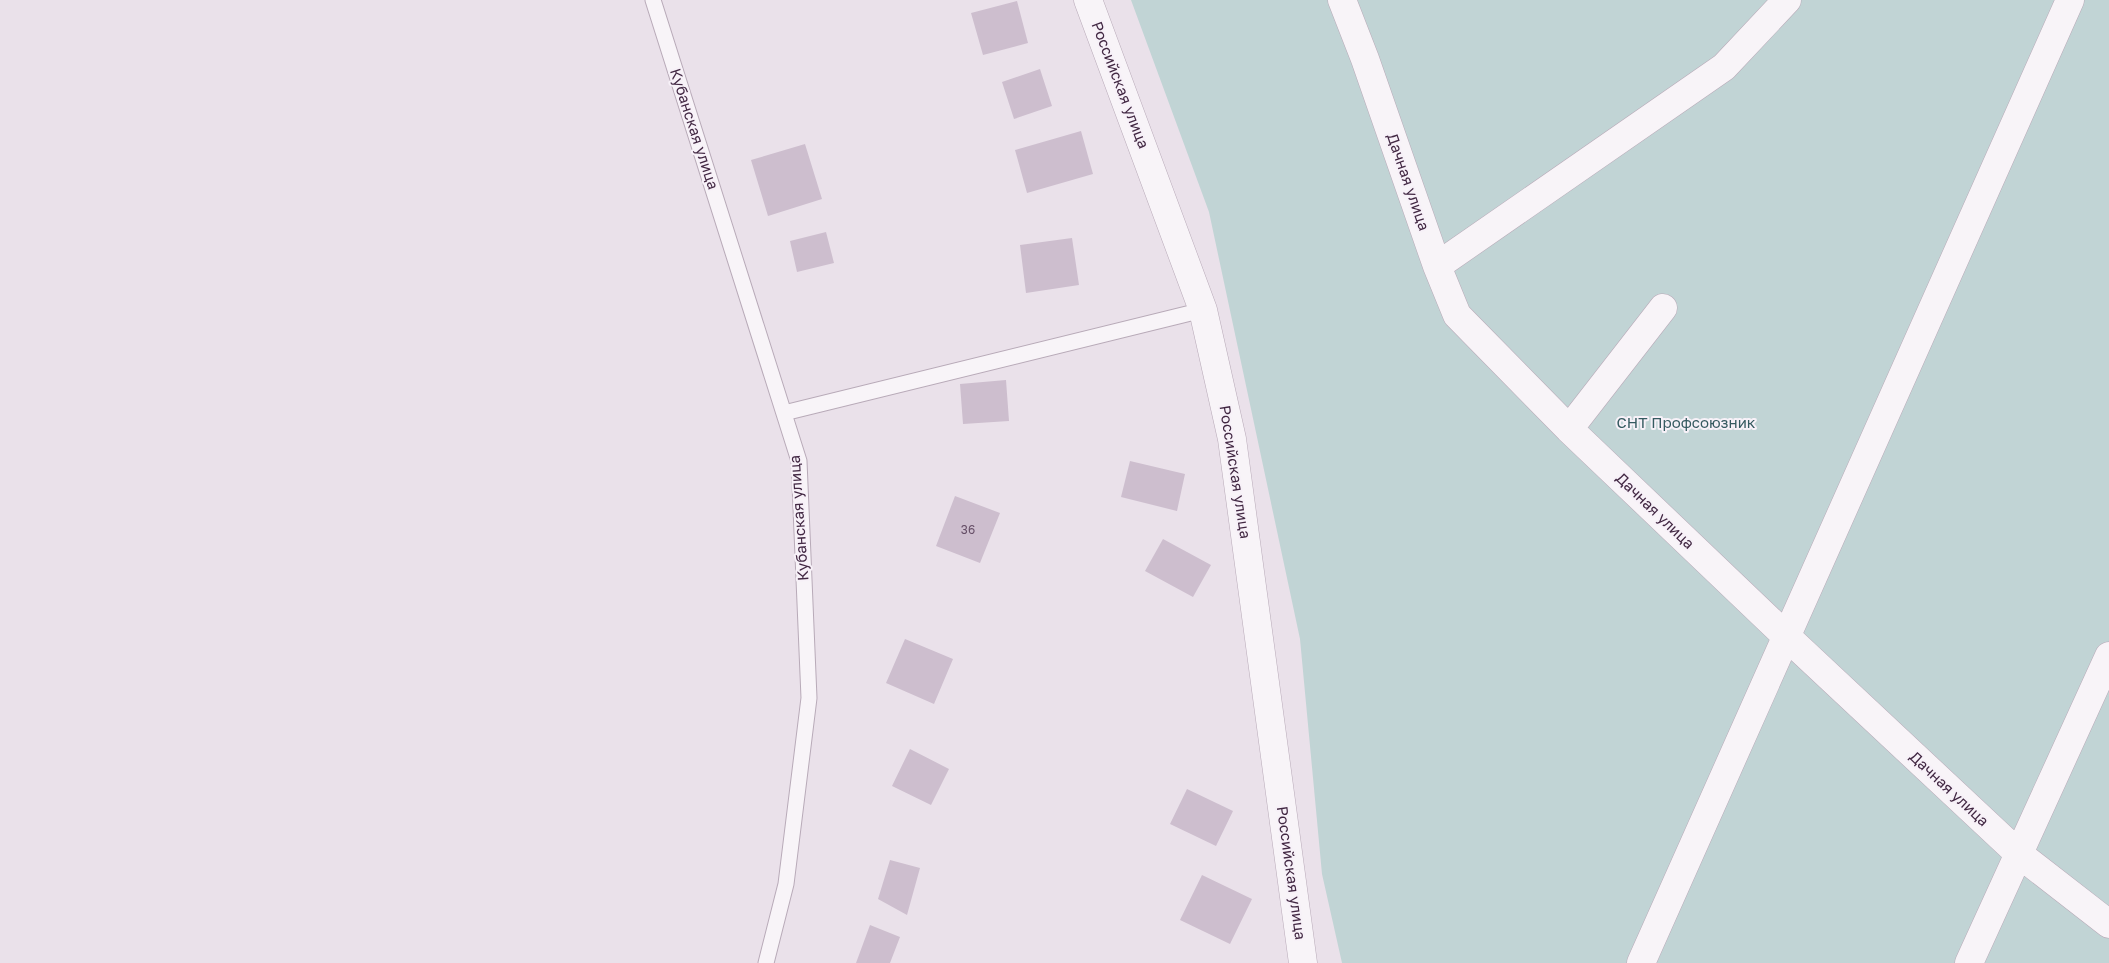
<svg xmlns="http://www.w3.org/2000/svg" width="2109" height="963" font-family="'Golos Text',sans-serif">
  <rect width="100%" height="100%" fill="#eae1ea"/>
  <path fill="#c1d4d5" d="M1131 0H2109V963H1342L1322 874 1300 639 1209 212Z"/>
  <path fill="#cdbece" d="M1017 1 1028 43 983 55 971 13Z
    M1040 69 1052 106 1014 119 1002 82Z
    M1081 131 1093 174 1027 193 1015 150Z
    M805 144 822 199 768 216 751 160Z
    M826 232 834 263 797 272 790 241Z
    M1072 238 1079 285 1026 293 1020 245Z
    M1006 380 1009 421 963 424 960 384Z
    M1130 461 1185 474 1177 511 1121 497Z
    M955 496 1000 513 980 563 936 546Z
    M1163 539 1211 565 1193 597 1145 571Z
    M905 639 953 659 934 704 886 683Z
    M910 749 949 769 931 805 892 786Z
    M1187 789 1233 811 1216 846 1170 824Z
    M890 860 920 868 907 915 878 899Z
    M1202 875 1252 899 1230 944 1180 920Z
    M870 925 900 937 890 963H856Z"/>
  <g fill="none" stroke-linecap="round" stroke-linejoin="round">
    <g stroke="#b8aab8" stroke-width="17">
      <path id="service" d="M653 0 799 461 809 698 786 884 766 963
        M784 413 1203 310"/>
    </g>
    <g stroke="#b8aab8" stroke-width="29">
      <path id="minor" d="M1088 0 1203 310 1232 439 1303 963
        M1342 0 1365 59 1437 266 1457 315 1569 429 1787 637 2019 854 2109 924
        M1437 266 1724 67 1787 0
        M1569 429 1663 308
        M1641 963 2070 0
        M1969 963 2109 656"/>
    </g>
    <use href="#service" stroke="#f8f4f8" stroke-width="15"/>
    <use href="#minor" stroke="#f8f4f8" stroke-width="28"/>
  </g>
  <g text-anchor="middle" stroke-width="4" stroke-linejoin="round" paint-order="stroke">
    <g font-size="12" fill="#654e66">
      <text x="968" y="534">36</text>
    </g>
    <g font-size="15" fill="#422843" stroke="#f7f1f8">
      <text transform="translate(1120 85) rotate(69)" y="5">Российская улица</text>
      <text transform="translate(694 129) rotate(72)" y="5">Кубанская улица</text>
      <text transform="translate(1408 182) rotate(71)" y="5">Дачная улица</text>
      <text transform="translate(1235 472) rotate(81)" y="5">Российская улица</text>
      <text transform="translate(1655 511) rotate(44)" y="5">Дачная улица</text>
      <text transform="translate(799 518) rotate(-94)" y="5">Кубанская улица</text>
      <text transform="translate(1949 789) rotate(43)" y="5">Дачная улица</text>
      <text transform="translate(1291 873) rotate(82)" y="5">Российская улица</text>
    </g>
    <g font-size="15" fill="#355a60" stroke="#f7f1f8">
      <text x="1686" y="428">СНТ Профсоюзник</text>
    </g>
  </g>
</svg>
